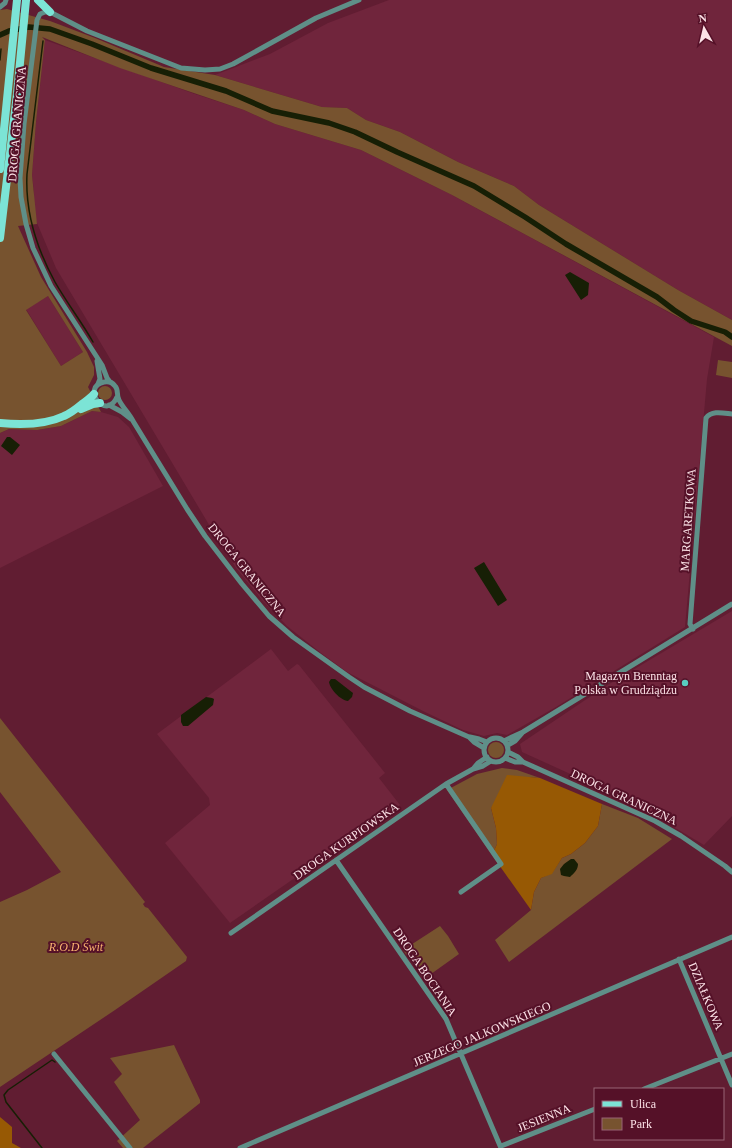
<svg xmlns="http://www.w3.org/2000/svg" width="732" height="1148" font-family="'Times New Roman',serif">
  <rect width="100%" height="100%" fill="#611d32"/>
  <path fill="#70253c" d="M389 0H732V320L678 290 539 205 514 186 458 162 400 132 366 120 347 108 322 107 215 75 270 54 328 23Z
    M45 40 192 93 244 110 275 124 361 150 452 195 714 337 707 379 685 627 556 707 507 735 497 733 484 736 463 730 425 712 347 672 321 653 287 626 263 601 236 568 208 523 56 268 32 211 34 192 32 175 36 122Z
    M48 296 83 352 61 366 26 309Z
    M92 411 101 412 118 417 129 427 163 486 0 568V433L9 429 37 430 61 426Z
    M732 611V816L704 845 650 813 599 787 522 752 520 744 606 686Z
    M271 649 288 671 297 664 299 665 385 773 379 778 400 805 230 923 165 843 210 805 209 798 157 734Z"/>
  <path fill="#77532f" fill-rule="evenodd" d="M7 9 50 21 95 38 164 67 215 75 322 107 347 108 366 120 400 132 458 162 514 186 539 205 678 290 732 320V346L452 195 361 150 275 124 244 110 120 68 42 37 45 40 36 122 32 175 37 224 18 226 41 277 87 352 94 367V375L88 387 101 412 92 411 61 426 37 430 9 429 0 433V10ZM48 296 83 352 61 366 26 310Z
    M718 360 732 362V378L716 375Z
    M98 393a7 7 0 1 1 14 0a7 7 0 1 1-14 0Z
    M0 718 145 902 143 904 145 907 148 908 187 957 186 961 115 1010 0 1087V902L27 890 61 872 0 792Z
    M488 750a8 8 0 1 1 16 0a8 8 0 1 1-16 0Z
    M502 768 517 770 540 778 526 777 491 808 496 828 497 844 492 855 447 790 477 774Z
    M602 804 638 818 672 839 509 962 495 940 531 910 534 892 541 878 552 873 562 858 571 854 585 843 598 826Z
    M440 926 448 936 459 954 424 979 403 950Z
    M174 1045 200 1100V1103L143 1148H123L117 1141 140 1120 114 1082 122 1074 110 1058Z"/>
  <path fill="#975904" d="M507 775 540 778 602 804 598 826 585 843 571 854 562 858 552 874 541 878 534 892 531 910 492 855 497 844 496 828 491 808Z
    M0 1117 12 1127V1143L21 1148H0Z"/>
  <path fill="#171f05" d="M570 272 589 283 588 295 581 300 565 275Z
    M7 437H10L20 445 12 455 1 446Z
    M484 562 507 600 498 606 474 568Z
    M331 679H335L353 693 352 697 348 701C340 700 330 689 329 682Z
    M206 697 212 698 214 699 213 705 188 726H183L181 722V715Z
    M571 859H574L578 864C578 870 574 873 570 877L564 876 561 875 560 869 564 864Z"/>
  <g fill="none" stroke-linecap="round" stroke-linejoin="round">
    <path stroke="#171f05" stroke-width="1.5" d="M43 41 27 174C25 212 37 249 55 282 67 303 81 321 93 342
      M0 60 1 49
      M42 1148 6 1102 4 1095 8 1090 52 1060 55 1062"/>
    <path stroke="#171f05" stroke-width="5.5" d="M0 35 9 31 29 27 50 29 92 44 151 68 226 91 272 111 329 123 355 132 397 152 474 186 525 217 566 244 657 297 674 310 691 321 725 332 732 337"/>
    <path stroke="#5f8f88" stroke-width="5" d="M0 7 5 3 6 0
      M97 361 100 379 98 384
      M110 382 107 378 102 365 51 286 33 248 26 224 21 197 20 178 24 124 37 20 40 14 45 12H50L87 31 181 68 205 70 220 69 233 64 316 18 359 0
      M117 397C106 422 80 387 104 382 108 381 112 382 115 386 119 390 116 395 119 400 123 408 129 413 133 421L187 509 205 536 242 584 269 616 293 637 349 677 364 687 410 711 469 737 474 742 484 748
      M109 405 122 412 131 419
      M693 629 690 624 706 418C712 410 723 413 732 414
      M470 737 479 739 487 742
      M484 750a12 12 0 1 1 24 0a12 12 0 1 1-24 0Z
      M504 741 512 737 523 732 732 604
      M508 745 515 741 522 733
      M508 752 518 757 523 762 655 821 681 836 725 866 732 872
      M505 758 515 762H523
      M473 769 478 763 487 757
      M446 784 501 864 461 892
      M336 860 446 1019 501 1148
      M231 933 446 784 473 769 483 766 491 761
      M679 959 732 1085
      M54 1054 130 1148
      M644 1089 732 1054
      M501 1146 595 1109
      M240 1148 732 937"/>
    <path stroke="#7ce4d6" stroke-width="8" d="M38 0 50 12
      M0 169 17 0
      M0 238 17 94 26 0
      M81 409 93 404 100 403
      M0 423C21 425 45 425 64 416 71 413 76 409 82 404 86 401 91 398 94 394"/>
  </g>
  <circle fill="#58cec0" stroke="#551128" stroke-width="1.5" cx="685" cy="683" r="4"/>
  <g text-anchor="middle" stroke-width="4" stroke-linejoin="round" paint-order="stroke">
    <g font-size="12" fill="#fce2e7" stroke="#551128">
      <text transform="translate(17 124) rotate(-85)" y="4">DROGA GRANICZNA</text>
      <text transform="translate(688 520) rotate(-86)" y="4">MARGARETKOWA</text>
      <text transform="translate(247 570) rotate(51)" y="4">DROGA GRANICZNA</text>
      <text transform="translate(624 797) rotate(25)" y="4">DROGA GRANICZNA</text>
      <text transform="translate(346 841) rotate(-35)" y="4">DROGA KURPIOWSKA</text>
      <text transform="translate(425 972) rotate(56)" y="4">DROGA BOCIANIA</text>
      <text transform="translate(706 996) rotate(67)" y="4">DZIAŁKOWA</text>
      <text transform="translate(482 1034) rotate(-23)" y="4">JERZEGO JALKOWSKIEGO</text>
      <text transform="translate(544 1118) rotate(-22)" y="4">JESIENNA</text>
    </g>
    <g font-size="12" fill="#fce2e7" stroke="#551128" text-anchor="end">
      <text x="677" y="680">Magazyn Brenntag<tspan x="677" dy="14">Polska w Grudziądzu</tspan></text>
    </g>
    <g font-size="12" font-style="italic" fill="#f8b36f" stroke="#551128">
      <text x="76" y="951">R.O.D Świt</text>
    </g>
  </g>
  <rect x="594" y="1088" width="130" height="52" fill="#551128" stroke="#986574"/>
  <rect x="602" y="1101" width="20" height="6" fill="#7ce4d6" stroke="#986574"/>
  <text x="630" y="1108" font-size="12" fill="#fce2e7">Ulica</text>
  <rect x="602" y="1118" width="20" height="12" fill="#77532f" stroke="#986574"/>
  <text x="630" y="1128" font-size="12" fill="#fce2e7">Park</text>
  <g transform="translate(704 28) rotate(352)" stroke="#551128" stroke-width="3" paint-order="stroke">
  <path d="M0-3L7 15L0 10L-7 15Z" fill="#fce2e7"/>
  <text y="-6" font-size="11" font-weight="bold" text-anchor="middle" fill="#fce2e7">N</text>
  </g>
</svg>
